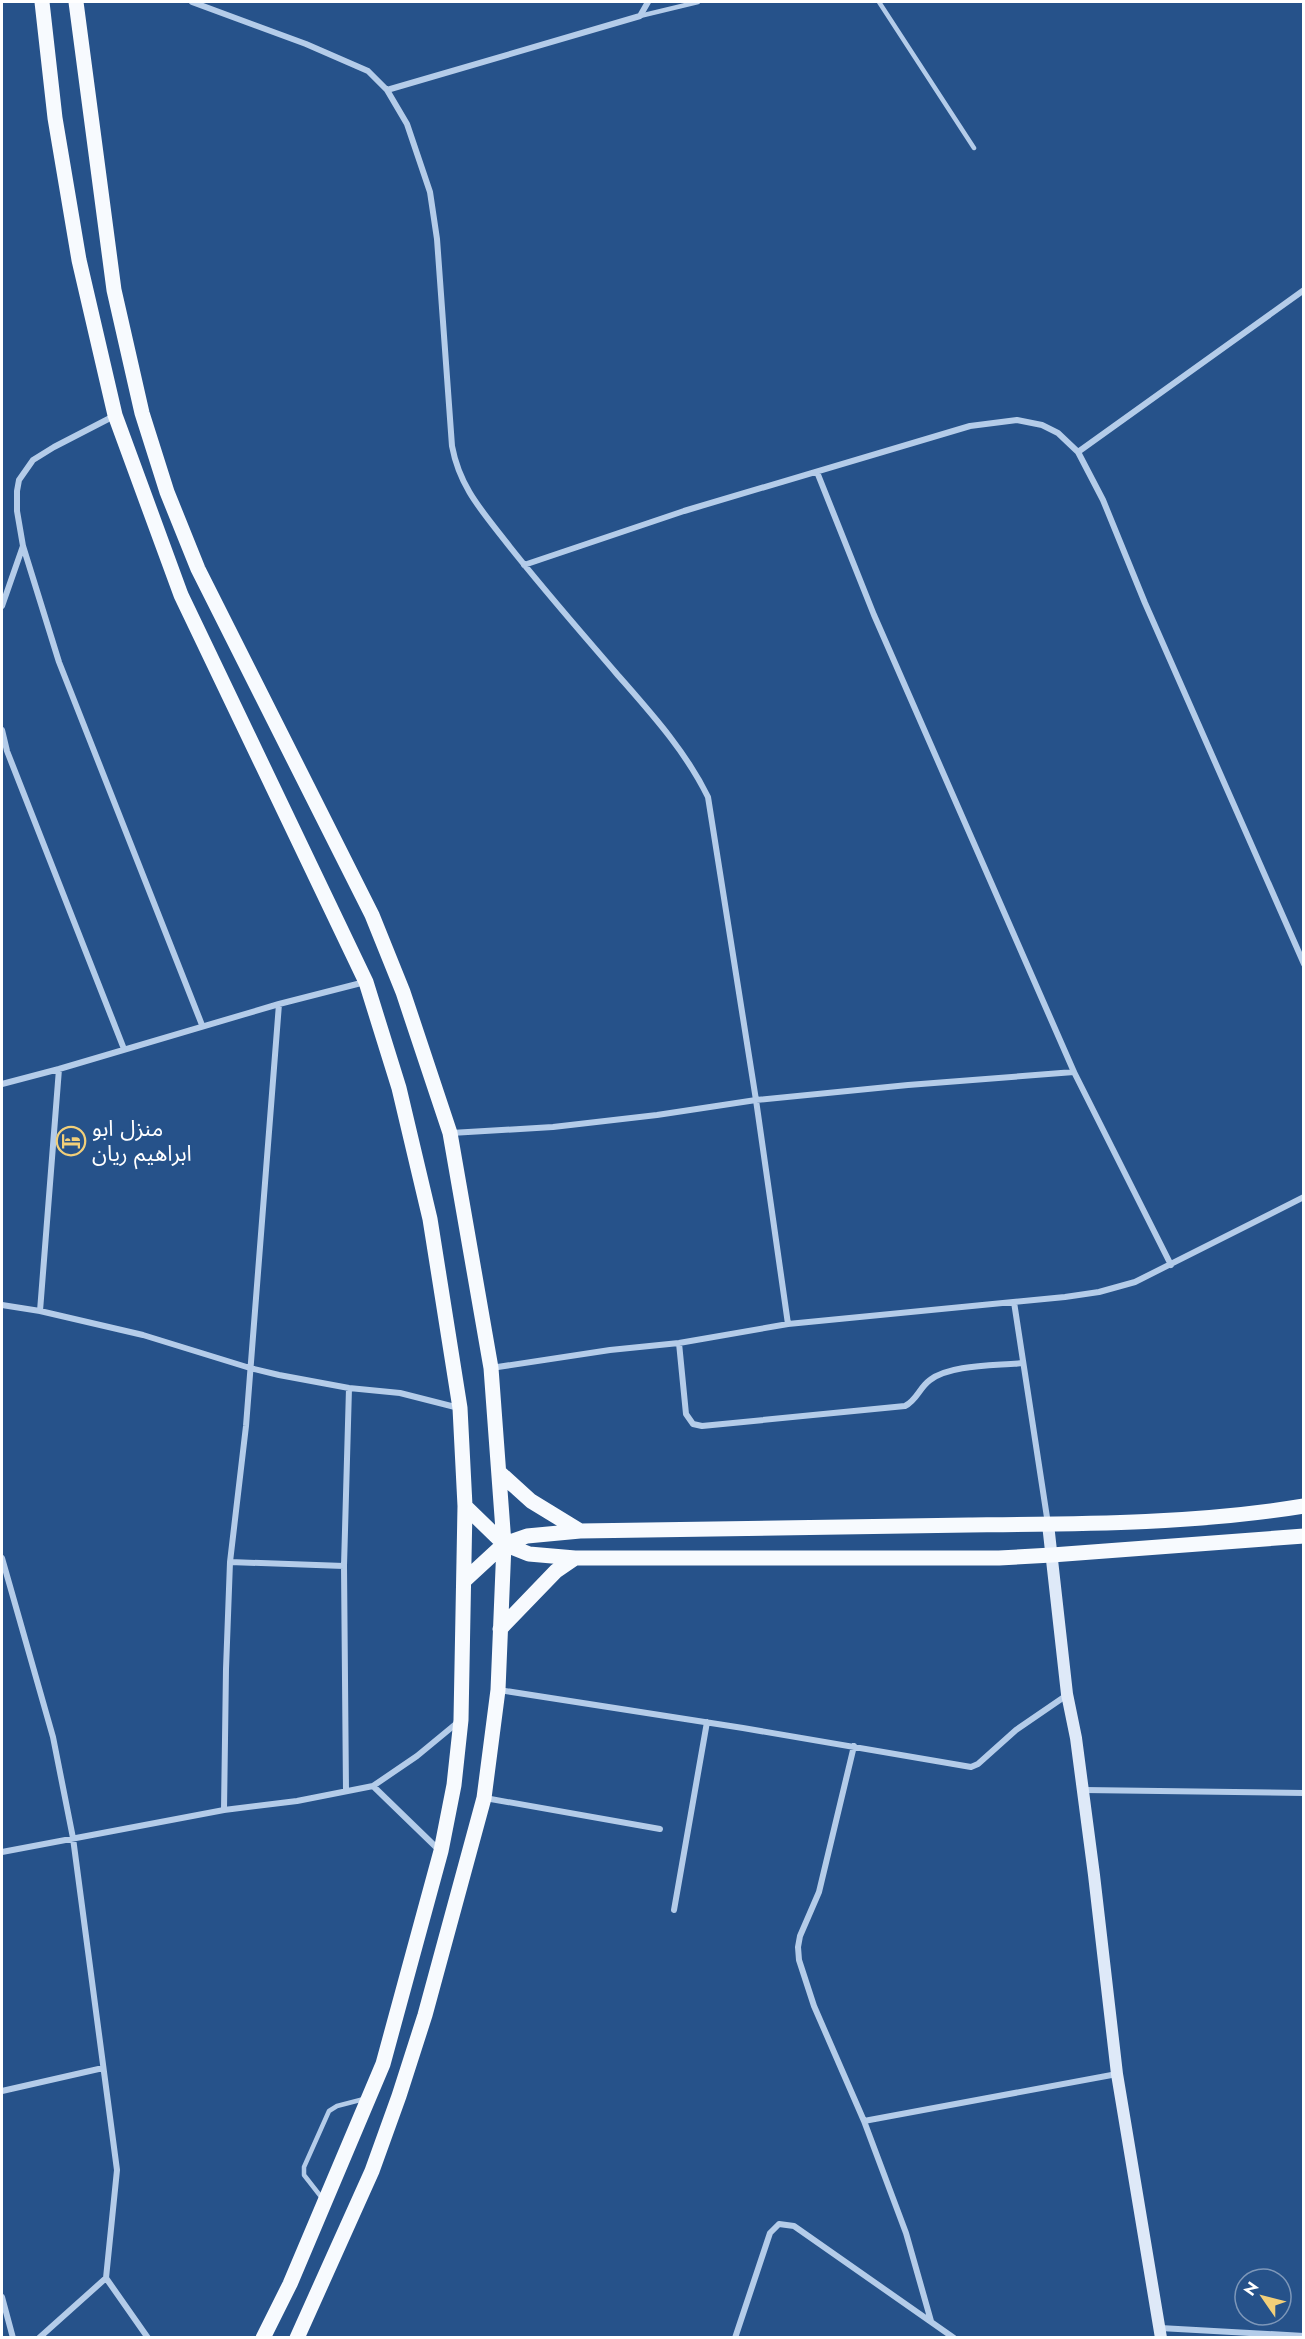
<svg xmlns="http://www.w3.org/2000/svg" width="1305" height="2339" font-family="Jost,'Noto Sans Arabic',sans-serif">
  <rect width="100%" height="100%" fill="#26528a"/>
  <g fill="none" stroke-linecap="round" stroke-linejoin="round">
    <path stroke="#b4cce9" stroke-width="4.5" d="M879 2 974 148
      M640 16 698 2
      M322 2198 304 2175V2167L329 2111 337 2106 364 2099"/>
    <path stroke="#b4cce9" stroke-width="6" d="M192 2 306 44 368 71 387 90 407 124 430 192 437 239 452 446C460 489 484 513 510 547 544 590 580 631 616 673 650 712 685 750 708 797L756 1100 788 1324
      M387 90 640 16 648 2
      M114 416 54 447 33 460 19 480 17 491V511L23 546 59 662 202 1025
      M1078 452 1304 290
      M817 472 874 615 1074 1072 1171 1265
      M524 565 684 511 970 426 1017 420 1042 425 1058 433 1078 452 1103 500 1145 603 1304 964
      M2 606 23 546
      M2 730 7 751 124 1049
      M2 1084 59 1069 279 1004 365 982
      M451 1133 553 1127 657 1115 756 1100 908 1085 1074 1072
      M1014 1302 1048 1524
      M2 1305 40 1311 143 1335 250 1368 279 1375 349 1388 400 1393 459 1408
      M40 1311 59 1069
      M679 1343 686 1414 693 1424 702 1426 905 1406C917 1400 919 1388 930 1380 951 1364 997 1366 1023 1363
      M491 1368 610 1350 679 1343 788 1324 1065 1297 1099 1292 1135 1282 1304 1197
      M2 1558 53 1737 73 1838 117 2170 106 2278 148 2338
      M230 1562 344 1566
      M499 1690 743 1728 971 1767 978 1764 1016 1730 1067 1695
      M854 1746 819 1892 800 1936 798 1947 799 1960 814 2006 864 2121 906 2233 931 2321
      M373 1786 439 1850
      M1084 1790 1304 1793
      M346 1791 344 1566 349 1388
      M485 1798 660 1829
      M224 1810 226 1669 230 1562 246 1426 279 1004
      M2 1852 224 1810 297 1801 373 1786 417 1756 457 1723
      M674 1910 707 1722
      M2 2091 103 2068
      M864 2121 1117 2074
      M2 2297 13 2338
      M1160 2328 1304 2336
      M39 2338 106 2278
      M735 2338 770 2233 779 2224 794 2226 954 2338"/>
    <path stroke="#dee9f8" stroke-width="12" d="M1048 1524 1067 1694 1076 1738 1094 1875 1117 2074 1161 2338"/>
    <path stroke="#f7fafe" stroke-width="15" d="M42 2 55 118 79 260 115 415 181 595 366 982 399 1088 430 1219 460 1408 465 1506 461 1720 454 1785 441 1851 383 2064 290 2284 263 2338
      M76 2 114 290 142 413 167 492 198 569 372 915 403 992 450 1133 491 1368 504 1544 498 1690 484 1798 425 2015 399 2096 372 2171 297 2338
      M500 1473 531 1501 580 1531
      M465 1506 504 1544 529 1554 575 1558H999L1052 1555 1304 1536
      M465 1580 504 1544 527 1536 580 1531C709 1529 839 1527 969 1525 1080 1524 1194 1524 1304 1506
      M500 1629 556 1571 575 1558"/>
  </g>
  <defs>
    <g id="hotel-ring" transform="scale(1.5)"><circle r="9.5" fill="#26528a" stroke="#f2cf79" stroke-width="1.5"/><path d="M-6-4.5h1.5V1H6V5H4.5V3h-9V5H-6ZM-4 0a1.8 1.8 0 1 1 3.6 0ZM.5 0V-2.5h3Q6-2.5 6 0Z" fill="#f2cf79"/></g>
  </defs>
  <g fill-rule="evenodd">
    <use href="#hotel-ring" x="71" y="1141"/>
  </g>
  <g text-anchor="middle" stroke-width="4.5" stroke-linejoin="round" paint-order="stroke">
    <g font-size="22" fill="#fff" stroke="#26528a" text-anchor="start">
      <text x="92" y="1136">منزل ابو<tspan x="92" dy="25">ابراهيم ريان</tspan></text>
    </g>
  </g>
  <rect width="1305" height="2339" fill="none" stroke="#ffffff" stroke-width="6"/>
  <g transform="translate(1263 2297) rotate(305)"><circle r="28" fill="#26528a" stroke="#7d97b9" stroke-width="1.5"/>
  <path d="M0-4.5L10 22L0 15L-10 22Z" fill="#f2cf79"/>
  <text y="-9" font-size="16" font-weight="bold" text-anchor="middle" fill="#ffffff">N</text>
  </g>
</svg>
